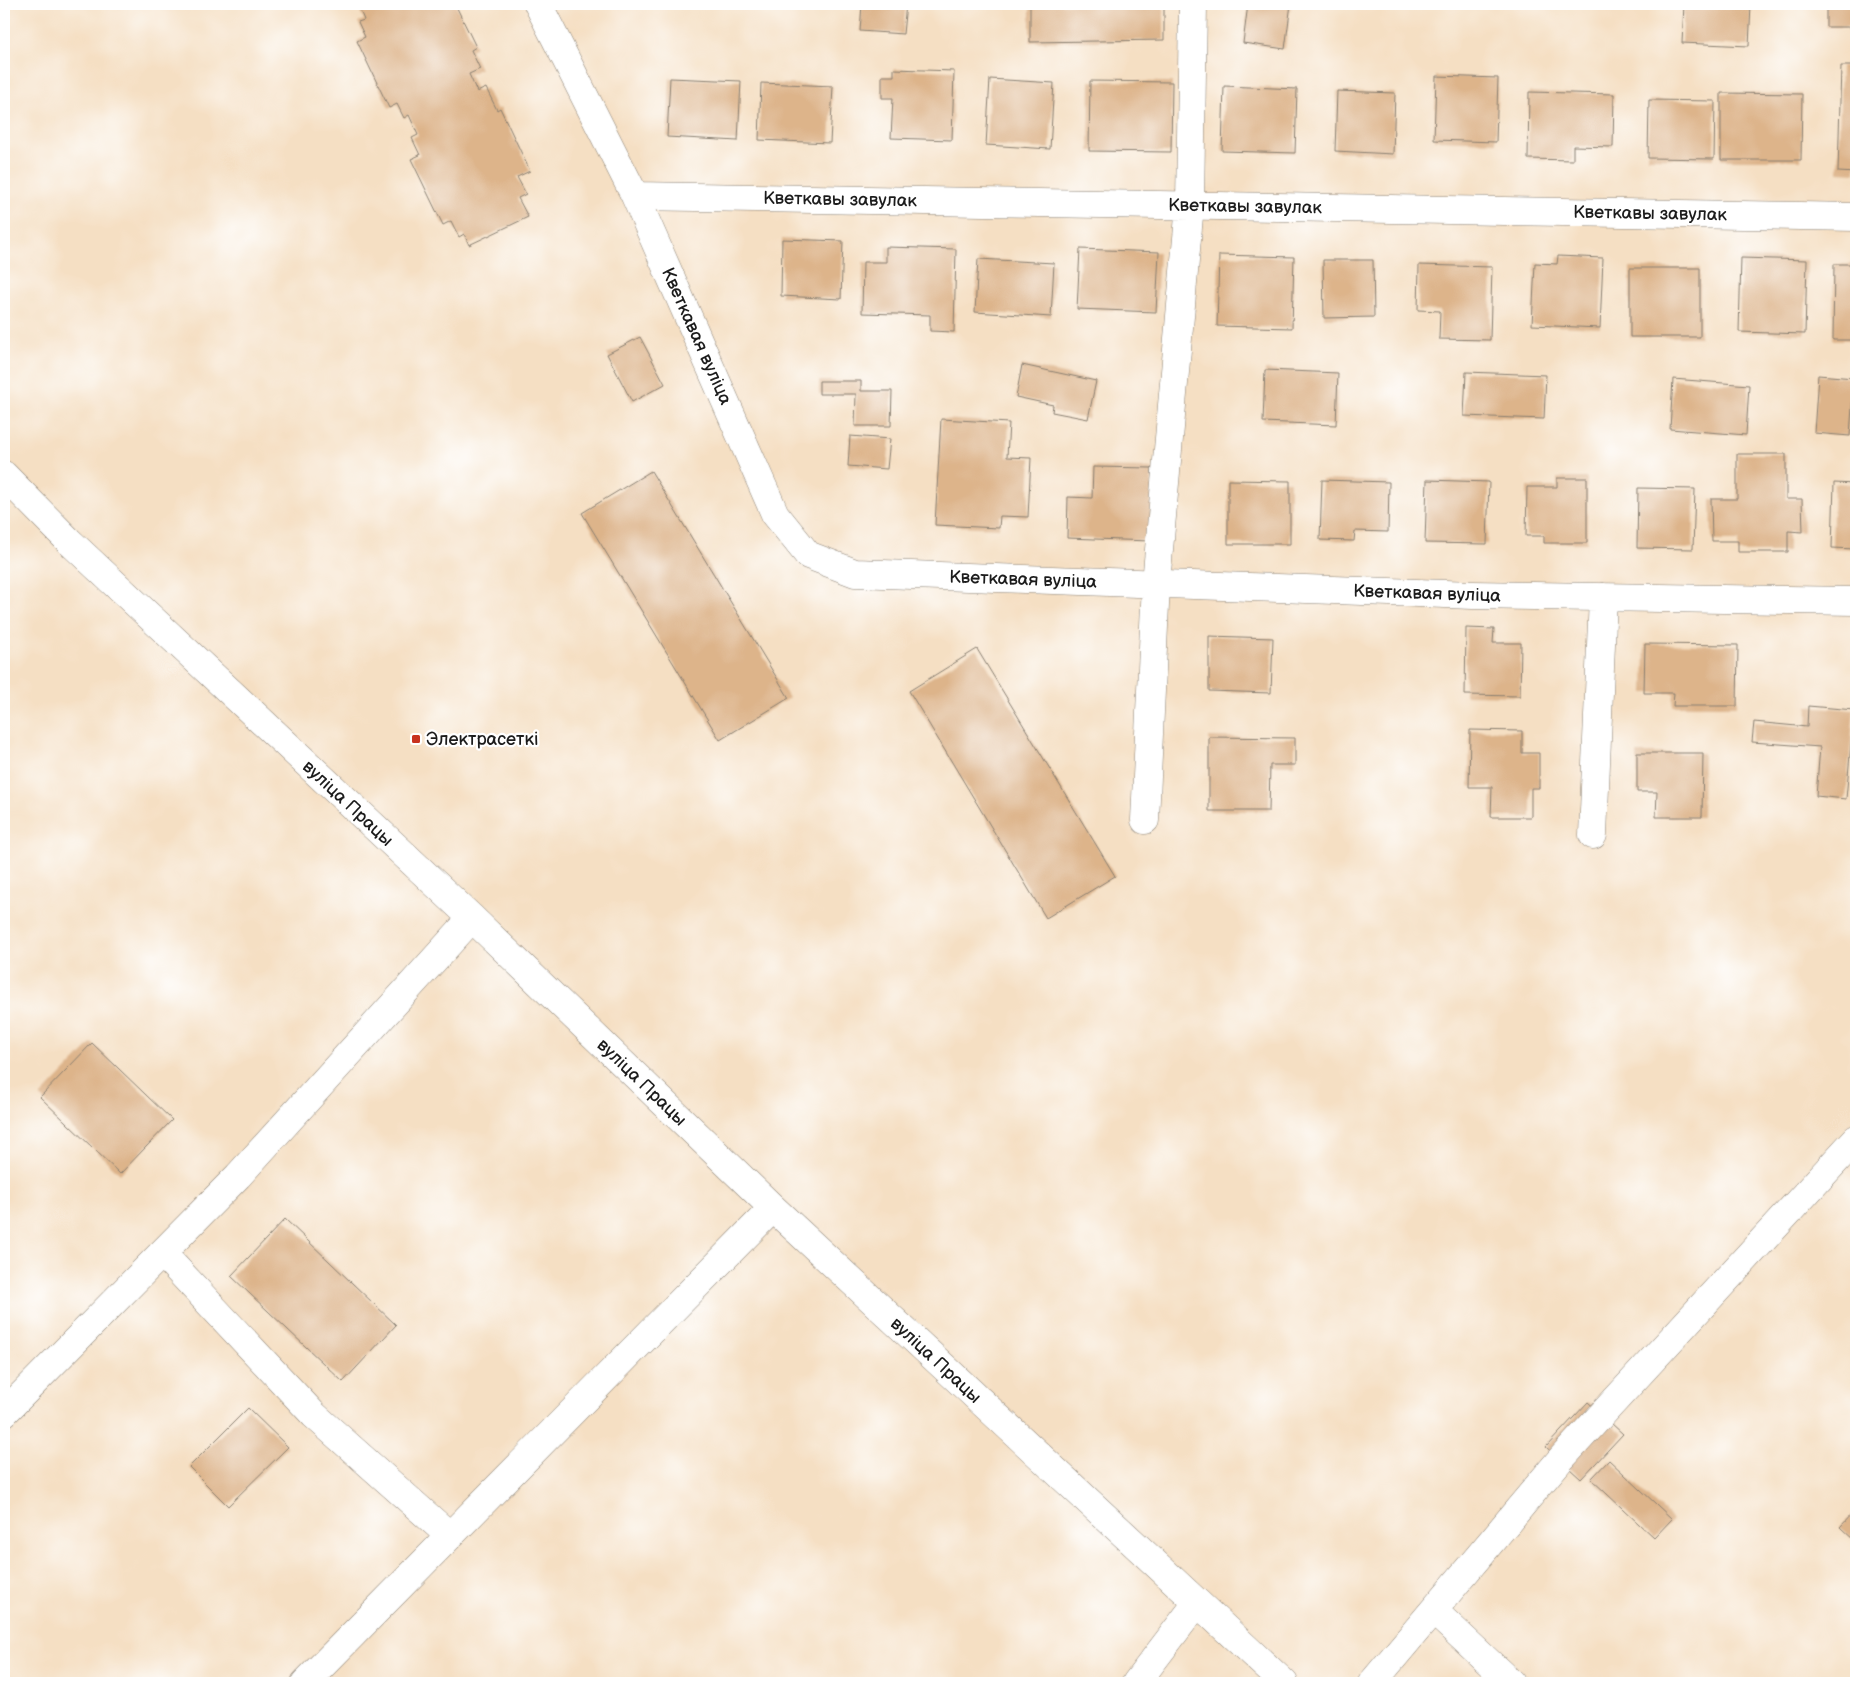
<svg xmlns="http://www.w3.org/2000/svg" width="1860" height="1687" font-family="'Balsamiq Sans',sans-serif">
  <rect width="100%" height="100%" fill="#fff"/>
  <filter id="ink" filterUnits="userSpaceOnUse"><feTurbulence type="fractalNoise" baseFrequency=".02" numOctaves="2"/><feDisplacementMap in="SourceGraphic" scale="10" xChannelSelector="R" yChannelSelector="G"/><feConvolveMatrix kernelMatrix="1 2 1 2 8 2 1 2 1" color-interpolation-filters="sRGB"/></filter>
  <filter id="wash" filterUnits="userSpaceOnUse"><feTurbulence type="fractalNoise" baseFrequency=".0096" numOctaves="4" result="noise"/><feDisplacementMap in="SourceGraphic" scale="20" xChannelSelector="R" yChannelSelector="G"/><feGaussianBlur stdDeviation="1.12" result="paint"/><feColorMatrix in="noise" values="0 0 0 0 0 0 0 0 0 0 0 0 0 0 0 0 0 1.4 0 .05"/><feComposite in="paint" operator="in"/></filter>
  <g filter="url(#wash)">
    <rect width="100%" height="100%" fill="#f5dfc3"/>
    <g id="blocks">
      <path fill="#ddb48a" d="M357 4H455L476 47 471 50 480 69 469 74 477 92 486 88 497 110 500 108 530 171 517 177 526 194 518 198 528 217 469 245 464 234 459 237 451 221 443 225 411 159 420 155 412 138 418 135 409 115 404 118 397 104 389 108 357 41 365 37 358 22 364 20Z
        M862 4H906L903 34 860 31Z
        M1030 4H1164V40L1030 42Z
        M1248 4H1291L1285 49 1243 43Z
        M1684 4 1751 5 1749 46 1682 43Z
        M1826 4H1856V27H1826Z
        M1841 66H1856V173L1838 172Z
        M894 69 954 71 952 140 891 138 893 98H882V76H894Z
        M1436 76 1498 78 1496 142 1434 140Z
        M670 78 741 81 738 141 667 137Z
        M990 79 1054 83 1050 149 986 145Z
        M1090 81 1172 82 1171 152 1089 151Z
        M761 83 833 86 830 143 759 140Z
        M1224 86 1297 89 1295 153 1222 151Z
        M1337 91 1395 93 1393 154 1335 151Z
        M1529 92 1614 94 1613 147 1573 146V160L1528 159Z
        M1721 93 1802 94 1801 160H1721Z
        M1649 100 1715 101 1714 159 1648 158Z
        M782 239 843 241 841 299 781 296Z
        M886 247 956 249 954 332 930 331V315L862 313 863 262H886Z
        M1080 249 1159 252 1156 312 1077 309Z
        M1219 255 1294 257 1292 328 1217 326Z
        M1558 256 1603 258 1600 328 1532 325 1535 263 1557 264Z
        M1741 258 1807 260 1805 334 1739 332Z
        M978 259 1054 263 1051 317 975 312Z
        M1323 260H1373L1374 317 1324 318Z
        M1834 264H1856V340H1833Z
        M1419 265 1492 267 1490 340 1439 339 1440 311 1418 310Z
        M1630 268H1700V337H1630Z
        M640 337 665 384 632 402 607 354Z
        M1022 365 1096 381 1088 419 1052 412 1053 405 1016 397Z
        M1265 370 1338 373 1336 425 1263 422Z
        M1466 372 1546 375 1544 419 1464 416Z
        M1818 375 1854 378 1850 436 1814 433Z
        M1673 379 1749 385 1746 435 1670 429Z
        M819 381H861V391H892L891 426H855L856 394H819Z
        M941 419 1009 423 1007 457 1031 458 1028 517 1000 516 999 528 935 525Z
        M850 436 890 439 887 469 848 466Z
        M1737 454H1786V499H1802L1803 532 1788 531V552H1738V541H1712L1711 499H1737Z
        M1093 467 1152 468 1150 541 1067 538 1068 497 1092 498Z
        M651 471 789 698 720 740 582 513Z
        M1557 478H1587V543H1544V536H1526L1527 487H1557Z
        M1228 480 1290 481V544H1228Z
        M1322 480 1389 482 1388 532 1355 531 1354 541 1320 540Z
        M1427 480 1489 482 1487 544 1425 543Z
        M1834 483 1856 484V549L1832 548Z
        M1638 488 1695 489 1693 549 1637 548Z
        M1466 628 1494 629 1493 643H1521L1520 696 1465 695Z
        M1209 636 1273 638 1271 693 1209 691Z
        M1645 644 1738 645 1737 706H1673L1674 693H1644Z
        M977 649 1115 876 1046 918 909 691Z
        M1808 706 1854 710 1846 799 1816 796 1820 747 1752 742 1754 722 1807 727Z
        M1470 730 1522 731V753H1539V788H1531V817H1491L1492 787H1469Z
        M1209 737 1295 738V765H1270L1269 811H1209Z
        M1637 753H1703L1702 817H1656L1657 792H1637Z
        M92 1043 172 1120 120 1174 40 1097Z
        M285 1219 396 1325 343 1382 231 1276Z
        M1588 1402 1623 1434 1581 1479 1546 1447Z
        M248 1408 288 1447 228 1506 189 1467Z
        M1609 1460 1672 1519 1654 1538 1591 1479Z
        M1856 1510V1542L1840 1527Z"/>
    </g>
  </g>
  <g filter="url(#ink)">
    <use href="#blocks" fill-opacity="0" stroke="#887e70" stroke-width="1"/>
    <g fill="none" stroke-linecap="round" stroke-linejoin="round">
      <g stroke="#887e70" stroke-width="29">
        <path id="minor" d="M538 4 635 196 775 514 808 555 855 573 1473 595 1856 601
          M635 196 1856 217
          M4 475 69 541 472 918 773 1208 1284 1683
          M1145 820 1156 583 1190 205 1193 4
          M1593 835 1603 597
          M162 1253 314 1415 450 1536
          M4 1413 238 1176 472 918
          M1435 1612 1511 1683
          M305 1683 773 1208
          M1136 1683 1197 1603
          M1372 1683 1560 1460 1856 1139"/>
      </g>
      <use href="#minor" stroke="#fff" stroke-width="28"/>
    </g>
  </g>
  <rect fill="#c8321e" stroke="#fff" stroke-width="2" x="411" y="734" width="10" height="10" rx="2.5"/>
  <g text-anchor="middle" stroke-width="4.5" stroke-linejoin="round" paint-order="stroke">
    <g font-size="18" fill="#1c1c1c" stroke="#fff">
      <text transform="translate(840 199) rotate(1)" y="6">Кветкавы завулак</text>
      <text transform="translate(1245 206) rotate(1)" y="6">Кветкавы завулак</text>
      <text transform="translate(1650 213) rotate(1)" y="6">Кветкавы завулак</text>
      <text transform="translate(697 336) rotate(66)" y="6">Кветкавая вуліца</text>
      <text transform="translate(1023 579) rotate(2)" y="6">Кветкавая вуліца</text>
      <text transform="translate(1427 593) rotate(2)" y="6">Кветкавая вуліца</text>
      <text transform="translate(348 803) rotate(43)" y="6">вуліца Працы</text>
      <text transform="translate(642 1082) rotate(44)" y="6">вуліца Працы</text>
      <text transform="translate(936 1360) rotate(43)" y="6">вуліца Працы</text>
    </g>
    <g font-size="18" fill="#1c1c1c" stroke="#fff" text-anchor="start">
      <text x="426" y="745">Электрасеткі</text>
    </g>
  </g>
  <rect width="1860" height="1687" fill="none" stroke="#fff" stroke-width="20"/>
</svg>
